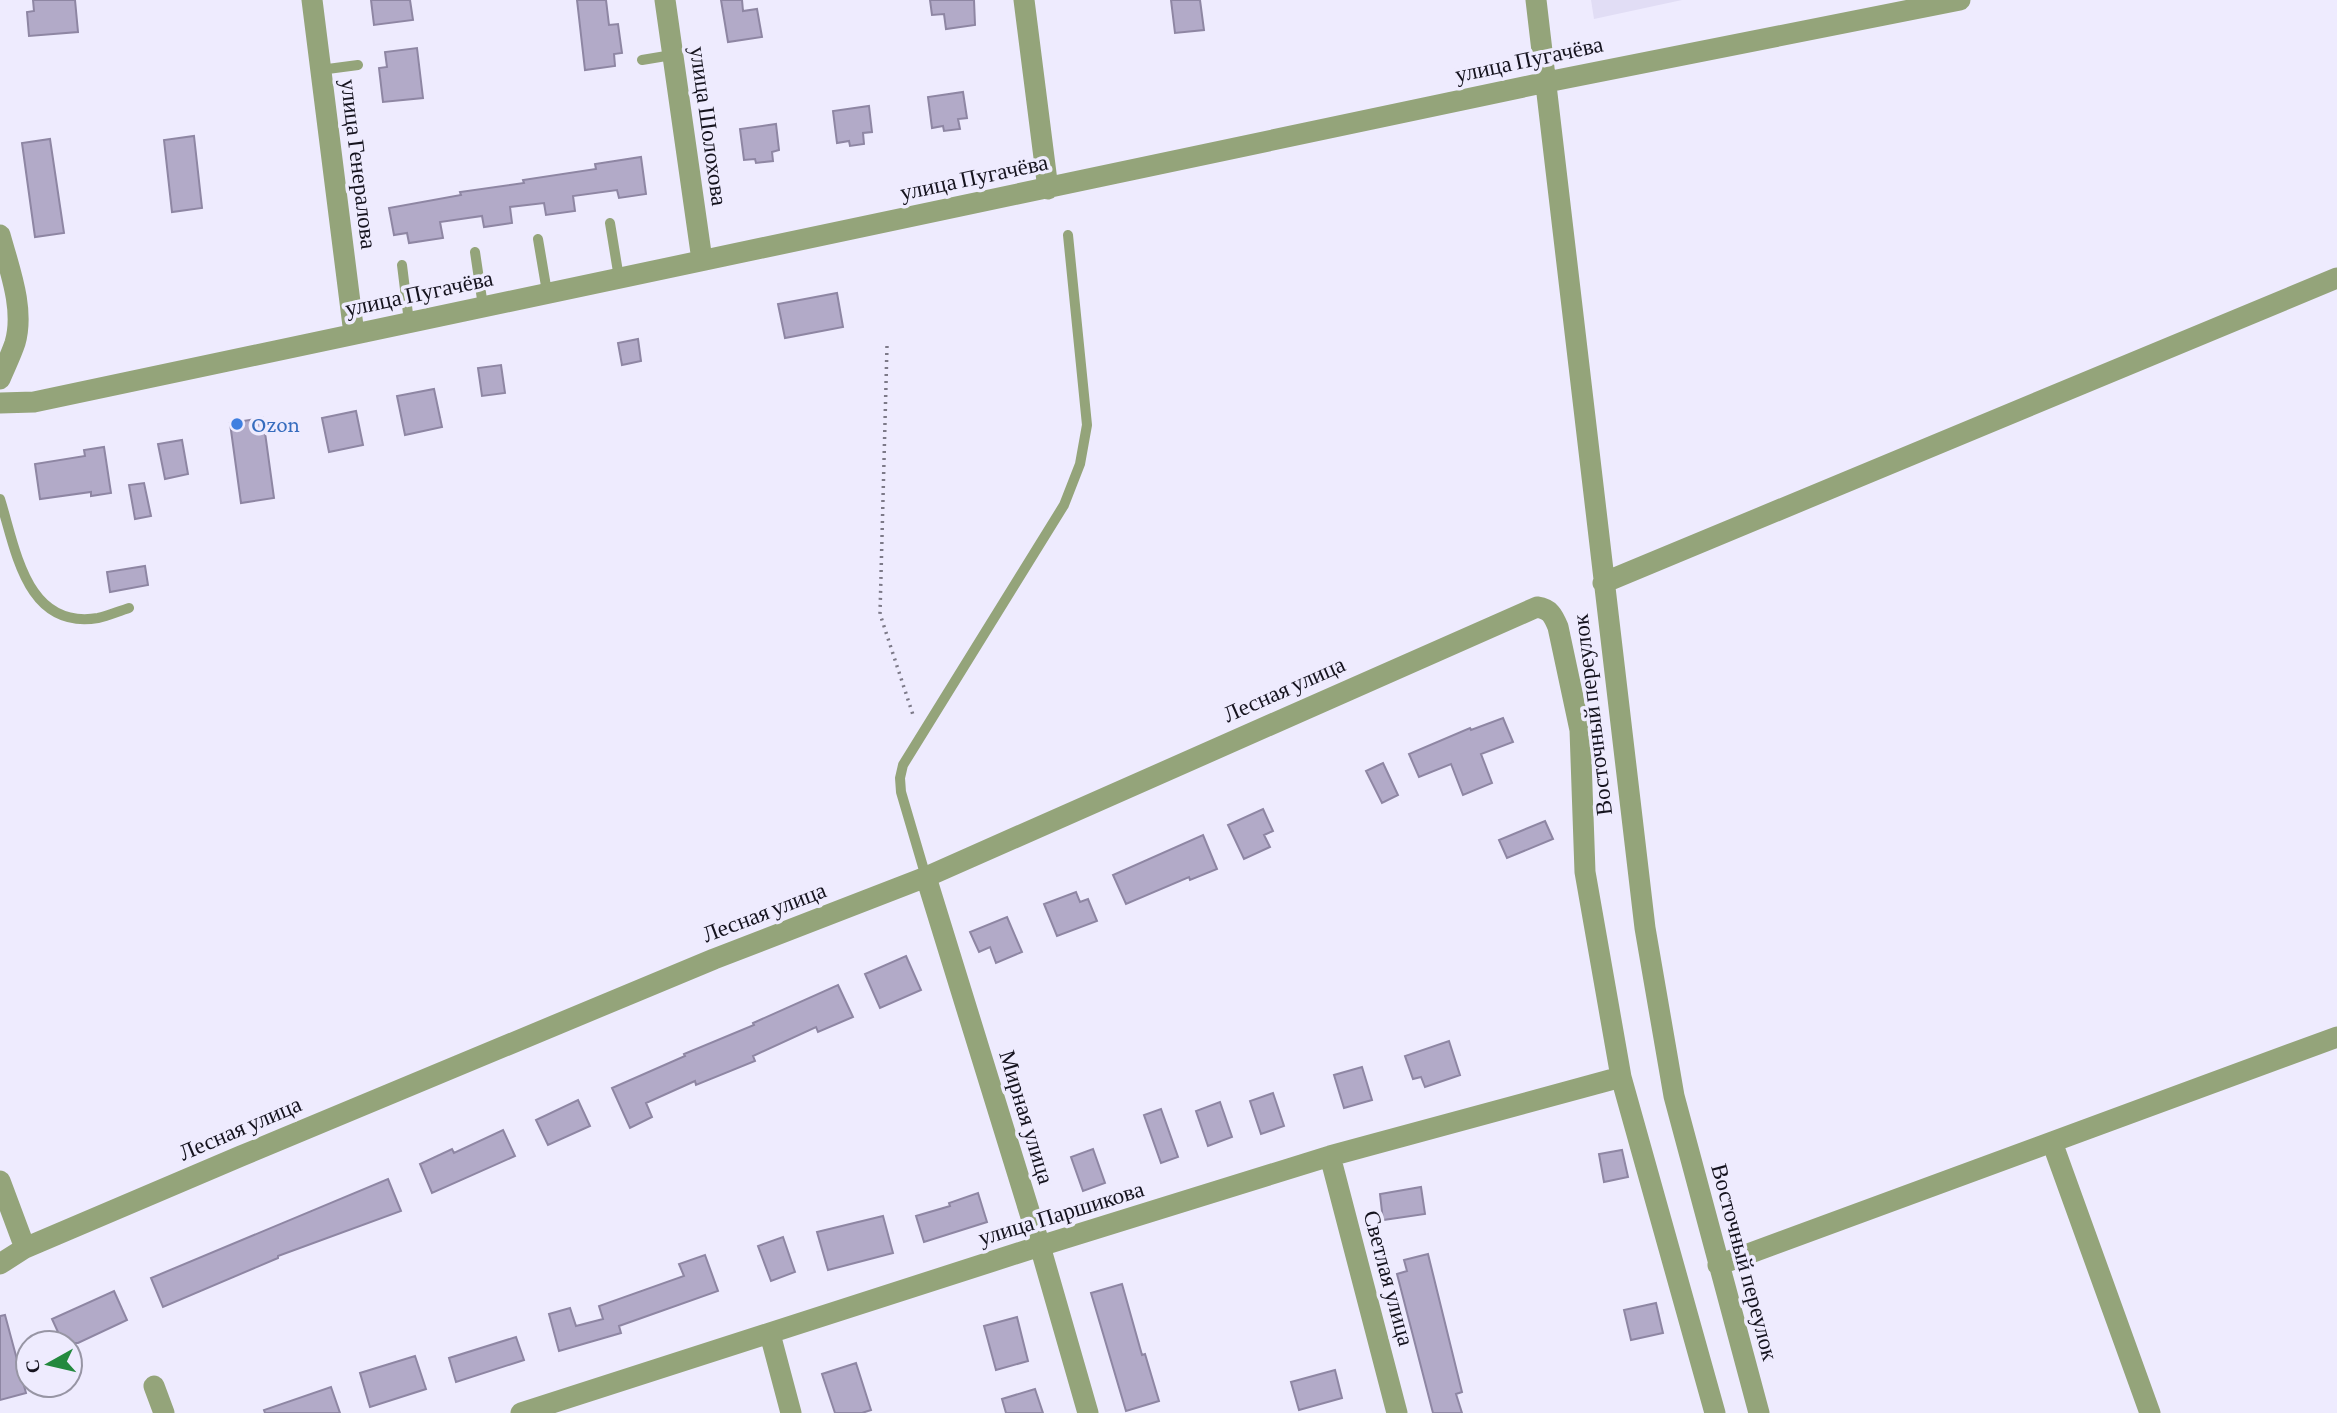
<svg xmlns="http://www.w3.org/2000/svg" width="2337" height="1413" font-family="'Crimson Pro',serif">
  <rect width="100%" height="100%" fill="#eeebfe"/>
  <path fill="#e1ddf5" d="M1591 0H1682L1594 19Z"/>
  <path fill="#b2aac8" stroke="#8e86a3" stroke-width="2" d="M33 0H75L78 32 29 36 27 12 34 11Z
    M371 0H410L413 20 374 25Z
    M577 0H606L609 25 618 24 622 53 614 54 615 66 585 70Z
    M721 0H742L743 11 757 9 762 37 728 42Z
    M930 0H974L975 25 946 29 944 14 932 15Z
    M1171 0H1200L1204 30 1175 33Z
    M417 48 423 98 383 102 379 68 387 67 385 52Z
    M963 92 967 118 958 119 960 129 944 131 943 126 932 128 928 97Z
    M869 106 872 132 863 133 864 144 850 146 849 141 837 143 833 111Z
    M776 124 779 150 772 152 773 161 756 163 755 159 744 160 740 129Z
    M194 136 202 208 172 212 164 140Z
    M50 139 64 233 35 237 22 143Z
    M641 157 646 194 619 198 617 190 573 196 575 211 546 215 544 203 510 207 512 223 484 227 482 216 440 222 443 238 409 243 407 233 394 235 389 208 461 195 460 192 524 183 523 180 596 169 595 164Z
    M837 293 843 327 785 338 778 304Z
    M638 339 641 361 622 365 618 343Z
    M501 365 505 393 482 396 478 368Z
    M434 389 442 427 405 435 397 396Z
    M356 411 363 445 329 452 322 418Z
    M263 418 274 498 241 503 230 423Z
    M182 440 188 474 165 479 158 444Z
    M104 447 111 493 91 496V492L40 499 35 464 85 456 84 450Z
    M144 483 151 516 135 519 129 485Z
    M145 566 148 585 110 592 107 572Z
    M1503 718 1513 742 1481 754 1492 783 1463 795 1451 764 1419 777 1409 754 1470 728 1471 730Z
    M1383 763 1398 795 1382 803 1366 771Z
    M1263 809 1273 831 1264 835 1270 847 1244 859 1228 825Z
    M1545 821 1553 839 1507 858 1499 840Z
    M1203 835 1217 869 1190 880 1189 877 1126 904 1113 875Z
    M1076 892 1080 902 1088 899 1097 921 1057 936 1044 904Z
    M1007 917 1022 952 996 963 990 947 979 952 970 932Z
    M906 956 921 990 880 1008 865 974Z
    M838 985 853 1017 818 1032 816 1027 753 1056 755 1061 696 1085 695 1081 646 1103 652 1117 630 1128 612 1088 685 1056 684 1054 754 1025 753 1023Z
    M1449 1041 1460 1075 1425 1087 1421 1077 1413 1079 1405 1056Z
    M1362 1067 1372 1100 1344 1108 1334 1075Z
    M1273 1093 1284 1126 1261 1134 1250 1101Z
    M578 1100 590 1126 548 1145 536 1120Z
    M1220 1102 1232 1137 1208 1146 1196 1111Z
    M1161 1109 1178 1157 1161 1163 1144 1115Z
    M503 1130 515 1156 432 1193 420 1164 452 1149 454 1153Z
    M1093 1149 1105 1183 1083 1191 1071 1157Z
    M1622 1150 1628 1177 1604 1182 1599 1154Z
    M388 1179 401 1211 278 1256V1258L163 1307 151 1278Z
    M1421 1187 1425 1214 1383 1220 1380 1194Z
    M978 1193 987 1222 924 1242 916 1216 950 1206 949 1203Z
    M883 1216 893 1253 828 1270 817 1232Z
    M783 1237 795 1272 771 1281 758 1246Z
    M1428 1254 1462 1392 1456 1394 1462 1413H1433L1397 1274 1407 1271 1404 1260Z
    M705 1255 718 1291 619 1326 621 1333 559 1351 549 1314 570 1308 576 1326 603 1319 599 1306 684 1276 679 1264Z
    M1122 1284 1142 1355 1145 1354 1159 1401 1126 1411 1091 1293Z
    M114 1291 127 1320 78 1343H63L52 1319Z
    M1656 1303 1663 1333 1631 1340 1624 1310Z
    M5 1315 26 1393 0 1400V1316Z
    M1017 1317 1028 1361 996 1370 984 1326Z
    M516 1337 524 1360 456 1382 449 1358Z
    M415 1356 426 1389 370 1407 360 1373Z
    M856 1363 871 1410 862 1413H835L822 1374Z
    M1335 1370 1342 1398 1299 1410 1291 1382Z
    M331 1387 340 1413H265L264 1410Z
    M1035 1389 1043 1413H1006L1002 1399Z"/>
  <g fill="none" stroke-linecap="round" stroke-linejoin="round">
    <path stroke="#7c7988" stroke-width="3.5" stroke-dasharray="2 5" stroke-linecap="butt" d="M887 346 880 614 914 718"/>
    <path stroke="#94a47a" stroke-width="10" d="M642 60 672 55
      M320 70 358 65
      M610 223 619 278
      M538 239 547 292
      M475 252 483 306
      M402 265 409 322
      M0 499C16 550 26 630 98 618 108 616 119 611 129 608
      M926 877 901 792 900 778 903 765 1064 505 1080 464 1087 425 1068 235"/>
    <path stroke="#94a47a" stroke-width="21" d="M312 0 354 334
      M665 0 702 260
      M1024 0 1048 189
      M1536 0 1645 928 1674 1096 1759 1413
      M0 235C9 268 25 309 15 343 11 355 5 367 0 379
      M0 403 34 402 1547 82 1960 0
      M1603 583 2337 278
      M926 877 1040 1246 1088 1413
      M2052 1142 2150 1413
      M1330 1156 1397 1413
      M0 1181 25 1248
      M0 1264 25 1248 241 1156 714 959 926 877 1537 607C1550 609 1553 615 1558 627L1580 730 1585 872 1621 1077 1715 1413
      M1718 1265 2337 1037
      M770 1334 791 1413
      M154 1386 164 1413
      M521 1413 1040 1246 1330 1156 1621 1077"/>
  </g>
  <circle fill="#3f7fe0" stroke="#eeebfe" stroke-width="2.5" cx="237" cy="424" r="7"/>
  <g text-anchor="middle" stroke-width="7" stroke-linejoin="round" paint-order="stroke">
    <g font-size="23" fill="#15131e" stroke="#eeebfe">
      <text transform="translate(1529 59) rotate(-12)" y="8">улица Пугачёва</text>
      <text transform="translate(709 126) rotate(82)" y="8">улица Шолохова</text>
      <text transform="translate(359 164) rotate(83)" y="8">улица Генералова</text>
      <text transform="translate(974 177) rotate(-12)" y="8">улица Пугачёва</text>
      <text transform="translate(419 293) rotate(-12)" y="8">улица Пугачёва</text>
      <text transform="translate(1284 689) rotate(-24)" y="8">Лесная улица</text>
      <text transform="translate(1592 715) rotate(-97)" y="8">Восточный переулок</text>
      <text transform="translate(764 912) rotate(-21)" y="8">Лесная улица</text>
      <text transform="translate(1027 1117) rotate(73)" y="8">Мирная улица</text>
      <text transform="translate(240 1128) rotate(-23)" y="8">Лесная улица</text>
      <text transform="translate(1061 1213) rotate(-17)" y="8">улица Паршикова</text>
      <text transform="translate(1745 1262) rotate(75)" y="8">Восточный переулок</text>
      <text transform="translate(1389 1278) rotate(75)" y="8">Светлая улица</text>
    </g>
    <g font-size="23" fill="#366cbe" stroke="#eeebfe" text-anchor="start">
      <text x="251" y="432">Ozon</text>
    </g>
  </g>
  <g transform="translate(49 1364) rotate(262)"><circle r="33" fill="#eeebfe" stroke="#9795a4" stroke-width="2"/>
  <path d="M0-5L12 26L0 18L-12 26Z" fill="#23893e"/>
  <text y="-10" font-size="19" font-weight="bold" text-anchor="middle" fill="#15131e">С</text>
  </g>
</svg>
